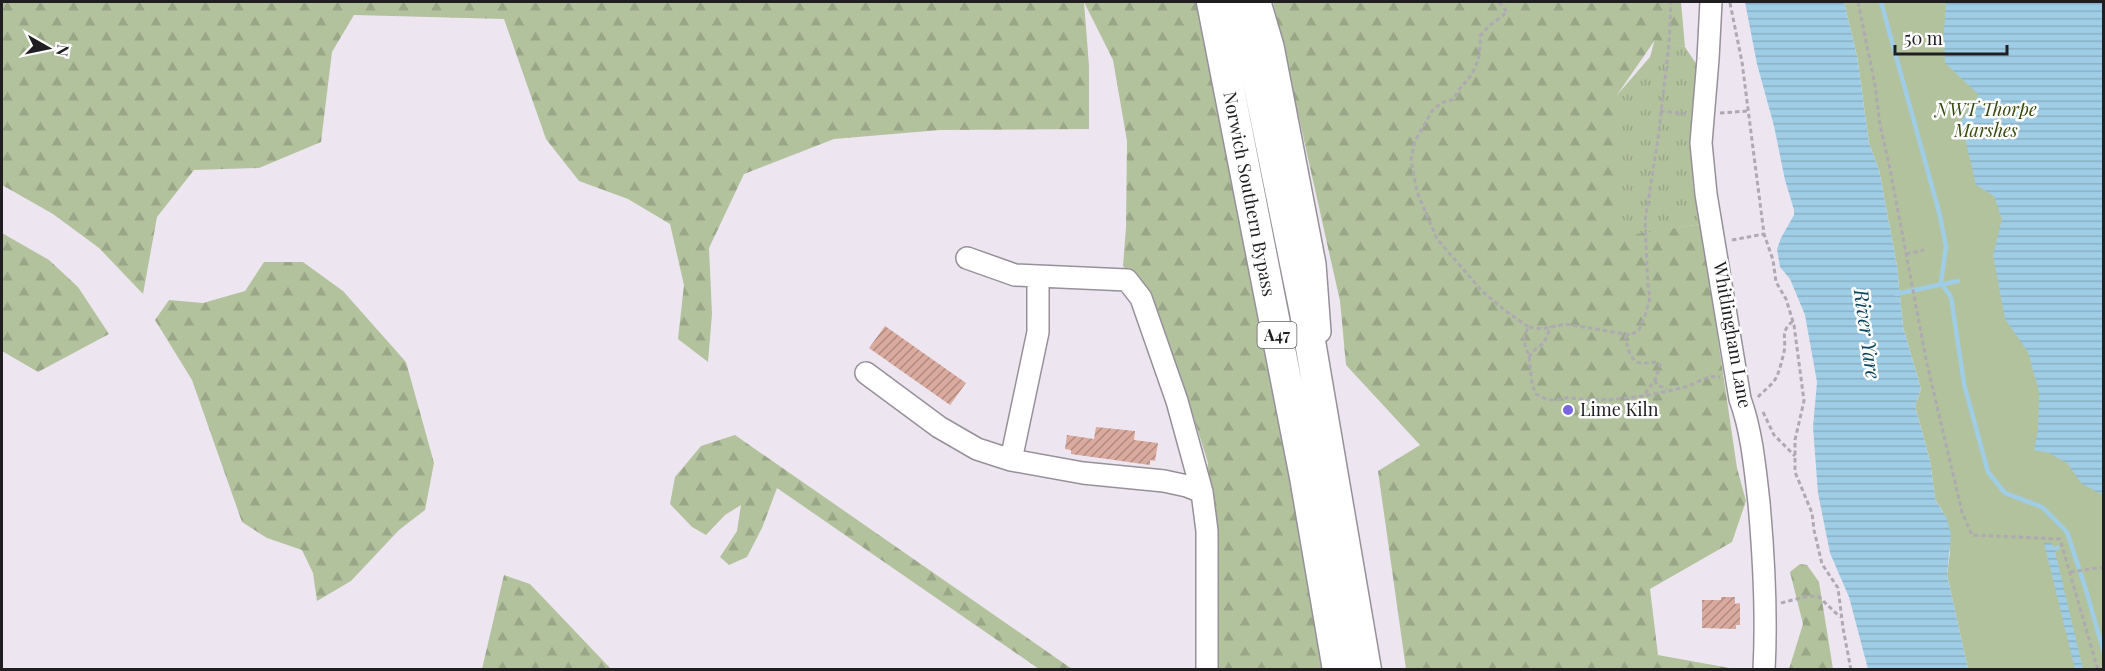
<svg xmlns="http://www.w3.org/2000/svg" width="2105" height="671" font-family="'Playfair Display',serif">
  <defs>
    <pattern id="grass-tufts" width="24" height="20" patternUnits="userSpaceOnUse" patternTransform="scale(1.5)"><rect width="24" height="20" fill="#b2c29d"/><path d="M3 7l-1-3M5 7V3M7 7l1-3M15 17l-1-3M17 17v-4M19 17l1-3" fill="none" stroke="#99a687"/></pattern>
    <pattern id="forest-firs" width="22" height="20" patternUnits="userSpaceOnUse" patternTransform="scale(1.5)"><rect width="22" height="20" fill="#b2c29d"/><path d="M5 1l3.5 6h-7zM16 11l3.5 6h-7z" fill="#99a687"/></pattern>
    <pattern id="water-rules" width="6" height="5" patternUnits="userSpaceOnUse" patternTransform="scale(1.5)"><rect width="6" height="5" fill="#a0cde6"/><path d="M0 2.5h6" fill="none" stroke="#8ab0c5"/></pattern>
    <pattern id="building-hatch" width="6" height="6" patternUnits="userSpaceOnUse" patternTransform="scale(1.5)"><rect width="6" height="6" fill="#d9aa9d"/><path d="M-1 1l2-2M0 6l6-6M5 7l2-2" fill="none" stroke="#b08a80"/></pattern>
  </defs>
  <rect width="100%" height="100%" fill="#ede6f0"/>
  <path fill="url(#grass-tufts)" d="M1655 39 1685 47 1699 68 1691 136 1693 187 1701 224 1617 238V95L1650 57Z"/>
  <path fill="url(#forest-firs)" d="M2 2H1206L1330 669H1207L1204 506 1208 463 1183 383 1144 291 1123 266 1126 227 1127 141 1113 60 1084 2 1089 66V129L940 130 834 139 744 174 709 248 712 314 708 362 678 339 684 285 670 224 628 199 579 181 546 139 504 19 354 15 332 52 321 142 259 168 194 170 157 217 143 294 99 248 53 214 2 185Z
    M1273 2H1681L1685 47 1655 40 1617 95V237L1701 224 1737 468 1746 501 1732 542 1650 589 1658 655 1735 669H1406L1378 471 1420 445 1346 365 1340 301Z
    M2 233 49 260 78 287 109 334 38 372 2 351Z
    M264 262H303L343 291 406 362 434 463 425 510 399 530 351 581 317 601 313 573 302 550 267 538 242 522 192 380 155 320 169 300 203 303 245 291Z
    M735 435 1072 669H1039L777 488 762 528 747 557 729 565 720 557 737 531 741 505 725 515 706 535 692 527 670 504 675 477 701 446Z
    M1800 564 1807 565 1819 582 1833 669H1789L1803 624 1790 572Z
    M504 575 530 584 611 669H482Z"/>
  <path fill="#b2c29d" d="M1844 2H2103V669H1968L1947 575 1950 552 1943 512 1935 499 1930 461 1915 406 1921 389 1903 327 1897 266 1879 170 1869 143 1857 56Z"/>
  <path fill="url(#water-rules)" d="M1745 2H1844L1857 56 1869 143 1879 170 1897 266 1903 327 1921 389 1915 406 1930 461 1935 499 1947 519 1951 535 1947 575 1968 669H1868L1849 597 1830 553 1818 493 1813 427 1817 382 1805 315 1790 279 1780 267 1777 249 1781 238 1794 215V210L1785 180 1774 126 1757 64Z
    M1946 2H2103V495L2082 484 2067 463 2049 453 2034 450 2038 430 2039 392 2028 352 2005 319 1993 255 2002 219 1994 196 1976 185 1961 121 1979 95 1945 63 1944 33Z
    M2044 543H2051L2054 547 2059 545 2060 549 2055 551 2083 669H2075Z"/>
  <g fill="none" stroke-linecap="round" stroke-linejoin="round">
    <path stroke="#a0cde6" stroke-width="4.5" d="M1881 2 1939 212 1946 246 1941 283 1951 297 1964 384 1988 472 2005 493 2042 507 2067 532 2086 590 2104 653
      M1896 294 1958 281"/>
  </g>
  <path fill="url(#building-hatch)" d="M885 326 966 383 950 405 869 348Z
    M1096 427 1135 431 1134 440 1158 443 1155 461 1150 460V465L1071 454V450L1065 449 1067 435 1094 439Z
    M1721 597H1735V604L1740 603V625H1736V629L1702 628V600H1721Z"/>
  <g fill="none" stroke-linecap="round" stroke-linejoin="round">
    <g stroke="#979099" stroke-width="24">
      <path id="minor" d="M1260 2 1273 46 1315 264 1320 332
        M1711 2 1708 59 1701 143 1706 194 1740 399C1752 432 1755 468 1759 503 1764 559 1767 614 1764 670
        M967 258 1015 275 1127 280 1141 298 1177 401 1202 492
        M866 373 939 427 977 449 1011 460 1083 473 1164 481 1187 486 1202 492 1207 531V670
        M1011 460 1038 332V277"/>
    </g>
    <g stroke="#979099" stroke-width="33">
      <path id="highway" d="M1212 2 1305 477 1338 670
        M1242 2 1305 312 1366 670"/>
    </g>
    <path stroke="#afa9b1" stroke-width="3" stroke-dasharray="4.5 3" stroke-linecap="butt" d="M1499 2 1507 12 1489 26 1480 36C1481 51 1478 67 1468 79 1461 88 1459 87 1454 99L1441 103 1432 111 1415 141 1411 159 1417 192 1437 239 1483 292 1507 312 1529 327 1524 335 1525 345 1529 357 1532 384 1536 394C1541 397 1547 400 1553 400 1559 400 1565 397 1571 398 1608 403 1650 396 1685 387 1698 383 1707 374 1720 377
      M1858 2 1875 85 1880 125 1889 164 1927 364 1962 512 1972 535 2060 539 2098 670
      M1730 3 1742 62 1764 234 1773 260 1776 282 1786 299 1794 325 1804 401 1795 440V472L1812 513 1814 530 1822 564 1838 588 1843 628 1851 670
      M1660 111 1686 114
      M1720 113 1748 111
      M1732 240 1764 234
      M1906 254 1924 250
      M1529 327 1542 329 1565 324 1631 335 1639 330 1646 313 1650 297 1648 288 1645 221 1658 139 1669 43 1671 2
      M1625 335C1627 345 1629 360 1640 363 1644 364 1652 362 1656 362L1660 365 1655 380 1644 395
      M1529 357 1533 351 1544 343 1551 326
      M1655 380 1657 385 1667 389
      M1758 397C1763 391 1773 385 1777 376 1780 369 1782 360 1784 352 1787 339 1779 332 1793 321
      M1763 412 1774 435 1795 456
      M2070 572 2104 567
      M1781 603 1804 597 1818 596 1840 617"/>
    <use href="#minor" stroke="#fff" stroke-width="21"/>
    <use href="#highway" stroke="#fff" stroke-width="30"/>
  </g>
  <circle fill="#7965e0" stroke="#fff" stroke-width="2" cx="1568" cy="410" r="6"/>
  <g text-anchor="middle" stroke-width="5" stroke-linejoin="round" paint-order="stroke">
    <rect fill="#fff" stroke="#646264" stroke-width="1.5" x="1257.5" y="322" width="39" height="26" rx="4.5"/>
    <g font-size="16" font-weight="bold" fill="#211e22">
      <text x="1277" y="341">A47</text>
    </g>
    <g font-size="18" font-style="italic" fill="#364b0d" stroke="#fff">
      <text x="1986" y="116">NWT Thorpe<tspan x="1986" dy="21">Marshes</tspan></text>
    </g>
    <g font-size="18" fill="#211e22" stroke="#fff">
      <text transform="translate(1249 194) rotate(79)" y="6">Norwich Southern Bypass</text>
      <text transform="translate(1732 335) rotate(80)" y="6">Whitlingham Lane</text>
    </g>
    <g font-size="18" fill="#211e22" stroke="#fff" text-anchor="start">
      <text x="1580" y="416">Lime Kiln</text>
    </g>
    <g font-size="20" font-style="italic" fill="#07445d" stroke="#fff">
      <text transform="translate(1867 334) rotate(82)" y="7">River Yare</text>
    </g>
  </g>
  <rect width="2105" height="671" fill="none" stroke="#211e22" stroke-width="6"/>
  <g transform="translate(48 48) rotate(99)" stroke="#ffffff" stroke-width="4.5" paint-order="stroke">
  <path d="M0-4.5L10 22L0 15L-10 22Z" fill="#211e22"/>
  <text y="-9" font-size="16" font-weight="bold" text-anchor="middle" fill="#211e22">N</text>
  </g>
  <path d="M1895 45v9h112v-9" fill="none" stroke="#211e22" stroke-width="3"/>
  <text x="1904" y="45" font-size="18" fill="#211e22" stroke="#ffffff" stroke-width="4.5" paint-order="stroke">50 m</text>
</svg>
